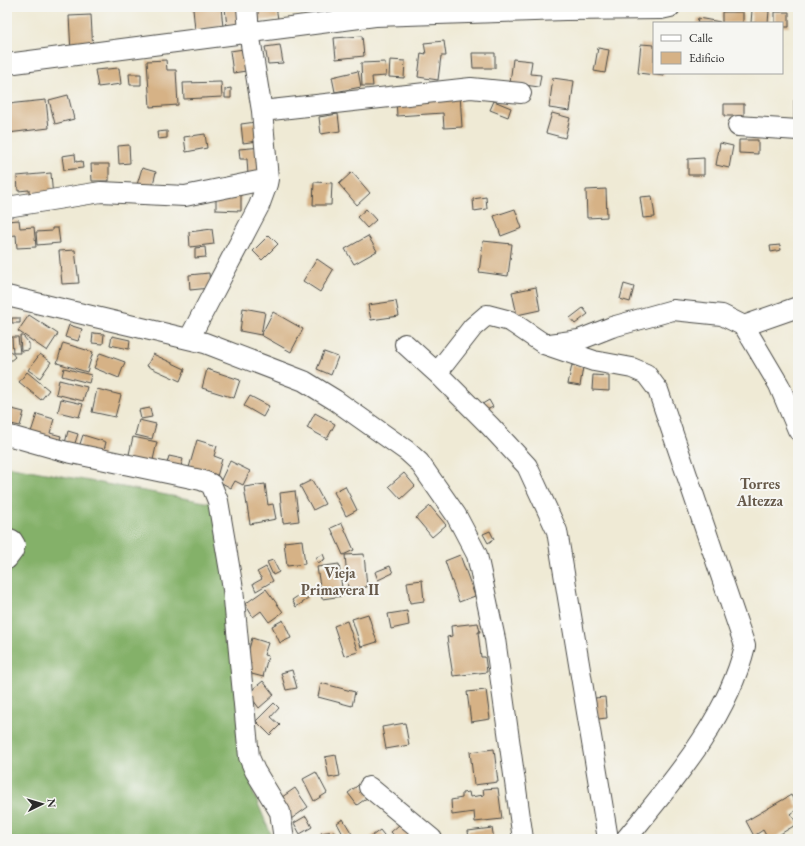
<svg xmlns="http://www.w3.org/2000/svg" width="805" height="846" font-family="'EB Garamond',serif">
  <rect width="100%" height="100%" fill="#f6f6f2"/>
  <filter id="ink" filterUnits="userSpaceOnUse"><feTurbulence type="fractalNoise" baseFrequency=".025" numOctaves="2"/><feDisplacementMap in="SourceGraphic" scale="8" xChannelSelector="R" yChannelSelector="G"/><feConvolveMatrix kernelMatrix="1 2 1 2 8 2 1 2 1" color-interpolation-filters="sRGB"/></filter>
  <filter id="wash" filterUnits="userSpaceOnUse"><feTurbulence type="fractalNoise" baseFrequency=".012" numOctaves="4" result="noise"/><feDisplacementMap in="SourceGraphic" scale="16" xChannelSelector="R" yChannelSelector="G"/><feGaussianBlur stdDeviation="0.9" result="paint"/><feColorMatrix in="noise" values="0 0 0 0 0 0 0 0 0 0 0 0 0 0 0 0 0 1.4 0 .05"/><feComposite in="paint" operator="in"/></filter>
  <g filter="url(#wash)">
    <rect width="100%" height="100%" fill="#efead5"/>
    <path fill="#84b169" stroke="#586e4a" d="M7 466 216 504 253 792 273 839H7Z"/>
    <g id="blocks">
      <path fill="#d6b286" d="M211 7H221L223 27 195 30 193 9Z
        M240 7 244 25 227 27 225 8Z
        M256 7H276L278 19 257 21Z
        M752 10 769 11 768 23H751Z
        M722 12H743V23H722Z
        M775 12H789V27H782V23H775Z
        M91 15 93 51 71 52 69 16Z
        M698 18 720 22 719 23H697Z
        M362 36 364 56 336 59 334 38Z
        M444 41 446 56H441L438 80 418 77 421 53 426 54 424 43Z
        M641 44 654 45V73H664V76L638 73Z
        M280 45 283 63 268 64 265 47Z
        M598 48 609 50 605 73 594 71Z
        M244 49 246 71 233 73 230 51Z
        M472 53H495V68H473Z
        M513 59 532 61 530 74 541 75 539 87 510 83Z
        M166 60 167 70H176L178 105 150 107 147 61Z
        M390 60 405 61 404 78 389 77Z
        M385 62 386 76 372 77 373 86H362L361 63Z
        M119 68 121 84 98 87 95 70Z
        M358 71 361 87 335 92 332 77Z
        M129 74H141V85H130Z
        M553 78 574 81 570 111 549 108Z
        M221 82 222 97 184 99 183 83Z
        M231 88V98H225V89Z
        M460 94 462 127 444 128 443 113 397 116 396 99Z
        M68 95 74 119 55 124 49 100Z
        M46 100 49 128 8 133 7 104Z
        M794 100H798V124H794Z
        M494 101 511 108 508 117 490 110Z
        M724 104H744V116H724Z
        M552 113 570 118 565 138 546 133Z
        M338 114 340 131 321 134 319 117Z
        M256 122 258 141 243 143 241 124Z
        M167 131V138L158 139 157 132Z
        M205 134 207 148 186 152 184 137Z
        M739 140H758V154L739 153Z
        M720 143 733 146 729 168 716 165Z
        M129 145 130 163 119 164 118 146Z
        M263 147 265 174 248 175 247 159H240L239 149Z
        M75 154 76 162 82 161 83 168 64 170 62 156Z
        M704 158V175H688V159Z
        M91 164H109V181H92Z
        M142 168 156 172 151 192 136 188Z
        M352 172 370 193 357 205 339 184Z
        M51 173 53 199 30 202 29 190 18 191 17 176Z
        M314 182 332 183 331 205H313Z
        M606 189 607 217 587 218 586 190Z
        M216 193 241 194V211L216 210Z
        M652 196 655 217 643 218 640 197Z
        M486 197 487 209 474 211 473 199Z
        M366 209 376 220 367 228 357 217Z
        M515 209 522 228 501 236 494 216Z
        M19 220 20 228 34 227 36 247 17 248 16 235 8 236 7 221Z
        M52 228H58L60 243 37 245 36 232 52 231Z
        M212 229 214 244 190 247 189 232Z
        M269 235 278 244 262 260 253 251Z
        M368 236 377 251 354 264 345 249Z
        M483 241 512 244 508 276 479 272Z
        M780 245 781 250 771 252 770 246Z
        M205 247 206 257 195 258V248Z
        M75 250 79 283 62 284 59 251Z
        M317 259 333 270 320 292 303 281Z
        M209 273 210 288 190 290 189 275Z
        M624 284 634 287 630 302 620 299Z
        M536 287 540 310 517 315 512 292Z
        M396 301 399 316 371 320 368 305Z
        M243 308 265 312 261 335 273 312 303 329 291 352 261 335 240 331Z
        M583 308 588 314 575 324 570 318Z
        M29 315 58 334 47 351 18 331Z
        M12 318H20V323H12Z
        M69 325 82 329 78 341 65 337Z
        M93 333 104 334 103 344 92 343Z
        M20 336H23L29 343V350L21 351Z
        M112 336 130 340 129 349 110 345Z
        M12 337H18L20 353H13Z
        M63 343 93 352 87 372 57 363Z
        M7 346 15 357 9 362 7 359Z
        M324 352 338 357 331 375 317 369Z
        M100 353 125 362 119 378 94 368Z
        M40 354 51 362 40 378 28 370Z
        M153 354 185 369 180 381 147 366Z
        M572 365 583 367 580 386 568 384Z
        M64 368 91 375 89 383 62 376Z
        M207 369 240 380 234 398 202 388Z
        M27 372 49 390 41 400 19 382Z
        M593 375 609 376V391L592 390Z
        M59 380 87 387 83 401 56 394Z
        M97 389 121 395 115 417 92 412Z
        M250 396 269 406 263 417 244 406Z
        M61 399 83 404 79 417 58 412Z
        M489 400 493 407 482 412 479 406Z
        M8 408 24 412 20 426 7 423Z
        M150 408 152 417 141 419 139 410Z
        M315 413 335 424 327 439 307 428Z
        M37 414 54 419 50 433 61 436 59 443 29 438Z
        M139 420 156 424 152 439 135 435Z
        M68 431 78 434 74 446 65 443Z
        M83 435 106 442 102 458 78 450Z
        M133 437 157 442 151 469 127 463Z
        M197 440 217 446 214 456 222 459 216 480 188 471Z
        M169 456 183 459 180 470 166 467Z
        M230 461 250 471 243 485 235 481 231 488 220 482Z
        M404 473 415 486 401 499 389 486Z
        M312 480 325 504 313 510 300 486Z
        M265 484 268 505 273 504 276 519 250 524 244 487Z
        M345 486 357 510 346 516 334 492Z
        M295 491 299 521 283 523 280 493Z
        M430 506 446 525 432 537 416 518Z
        M342 523 354 550 343 555 331 528Z
        M490 531 494 539 488 543 483 534Z
        M302 540 305 564 287 566 284 542Z
        M323 554 325 559 318 563 315 558Z
        M364 554 367 587 348 589 345 555Z
        M460 555 475 596 459 602 445 561Z
        M273 560 279 572 273 575 267 562Z
        M339 564 343 596 322 599 317 567Z
        M390 566 393 573 378 580 375 572Z
        M266 567 273 581 256 591 253 584 262 579 257 572Z
        M422 580 424 601 410 603 407 582Z
        M266 589 283 612 269 622 261 611 253 617 245 604Z
        M304 592 308 599 296 607 292 600Z
        M407 611 409 625 391 629 388 614Z
        M368 614 377 642 361 647 352 619Z
        M283 620 291 638 280 643 272 626Z
        M347 621 358 652 344 656 334 626Z
        M478 623 480 632H478L481 657H485L487 672 453 676 447 637 452 636 451 626Z
        M252 638 268 643 264 655 268 656 263 677 248 673 251 663 246 661Z
        M292 670 297 688 286 690 281 673Z
        M263 681 274 695 259 708 248 693Z
        M321 683 355 692 352 706 318 697Z
        M486 690 490 719 471 722 467 692Z
        M605 697 607 718 598 719 595 698Z
        M274 703 279 708 271 717 280 725 270 735 256 721Z
        M405 723 409 745 386 749 382 727Z
        M494 749 498 782 474 785 470 752Z
        M336 755 340 776 329 778 325 757Z
        M316 772 327 793 314 801 303 779Z
        M361 783 371 795 357 805 348 793Z
        M295 788 308 807 291 819 278 800Z
        M498 788 502 819 475 822 474 812 452 815 451 800 462 798V793L469 792 470 797 484 795 483 789Z
        M791 795 798 808 791 814 797 824 772 839H768L763 830 754 836 746 821Z
        M306 816 312 827 300 834 294 823Z
        M407 818 422 839H397L391 832Z
        M343 819 352 834 345 838 337 823Z
        M492 828 494 839H469L468 831Z
        M380 830 387 839H368Z
        M334 831 336 839H322L321 833Z"/>
    </g>
  </g>
  <g filter="url(#ink)">
    <use href="#blocks" fill-opacity="0" stroke="#484844" stroke-width="1"/>
    <g fill="none" stroke-linecap="round" stroke-linejoin="round">
      <g stroke="#484844" stroke-width="22">
        <path id="minor" d="M7 64 375 16 565 10 661 9 670 7
          M262 111 471 88 521 93
          M738 126 798 130
          M7 207 101 192 185 196 268 179
          M7 296 205 343 304 381 335 400 407 451 419 462 456 515 477 555 495 639 523 839
          M744 326 798 307
          M189 339 259 206 267 184 268 179 262 111 249 32 247 7
          M405 344 437 373 490 426 527 466 557 531 608 839
          M550 344 579 340 612 327 673 310 722 315 744 326 779 385 798 430
          M437 373 473 327 487 315 510 321 544 344 594 361 632 368 646 374 658 390 745 646C727 720 673 781 626 839
          M7 435 67 452 201 480 211 484 218 501 233 589 249 757 255 771 280 812 284 839
          M7 538 12 540 15 545 13 551 7 559
          M369 787 432 839"/>
      </g>
      <use href="#minor" stroke="#fff" stroke-width="20"/>
    </g>
  </g>
  <g text-anchor="middle" stroke-width="4" stroke-linejoin="round" paint-order="stroke">
    <g font-size="15" font-weight="bold" fill="#675a4b" stroke="#f6f6f2">
      <text x="760" y="489">Torres<tspan x="760" dy="17">Altezza</tspan></text>
      <text x="340" y="578">Vieja<tspan x="340" dy="17">Primavera II</tspan></text>
    </g>
  </g>
  <rect width="805" height="846" fill="none" stroke="#f6f6f2" stroke-width="24"/>
  <rect x="653" y="22" width="130" height="52" fill="#f6f6f2" stroke="#a5a5a2"/>
  <rect x="661" y="35" width="20" height="6" fill="#ffffff" stroke="#a5a5a2"/>
  <text x="689" y="42" font-size="12" fill="#2b2b2b">Calle</text>
  <rect x="661" y="52" width="20" height="12" fill="#d6b286" stroke="#a5a5a2"/>
  <text x="689" y="62" font-size="12" fill="#2b2b2b">Edificio</text>
  <g transform="translate(42 804) rotate(85)" stroke="#f6f6f2" stroke-width="3" paint-order="stroke">
  <path d="M0-3L7 15L0 10L-7 15Z" fill="#2b2b2b"/>
  <text y="-6" font-size="11" font-weight="bold" text-anchor="middle" fill="#2b2b2b">N</text>
  </g>
</svg>
